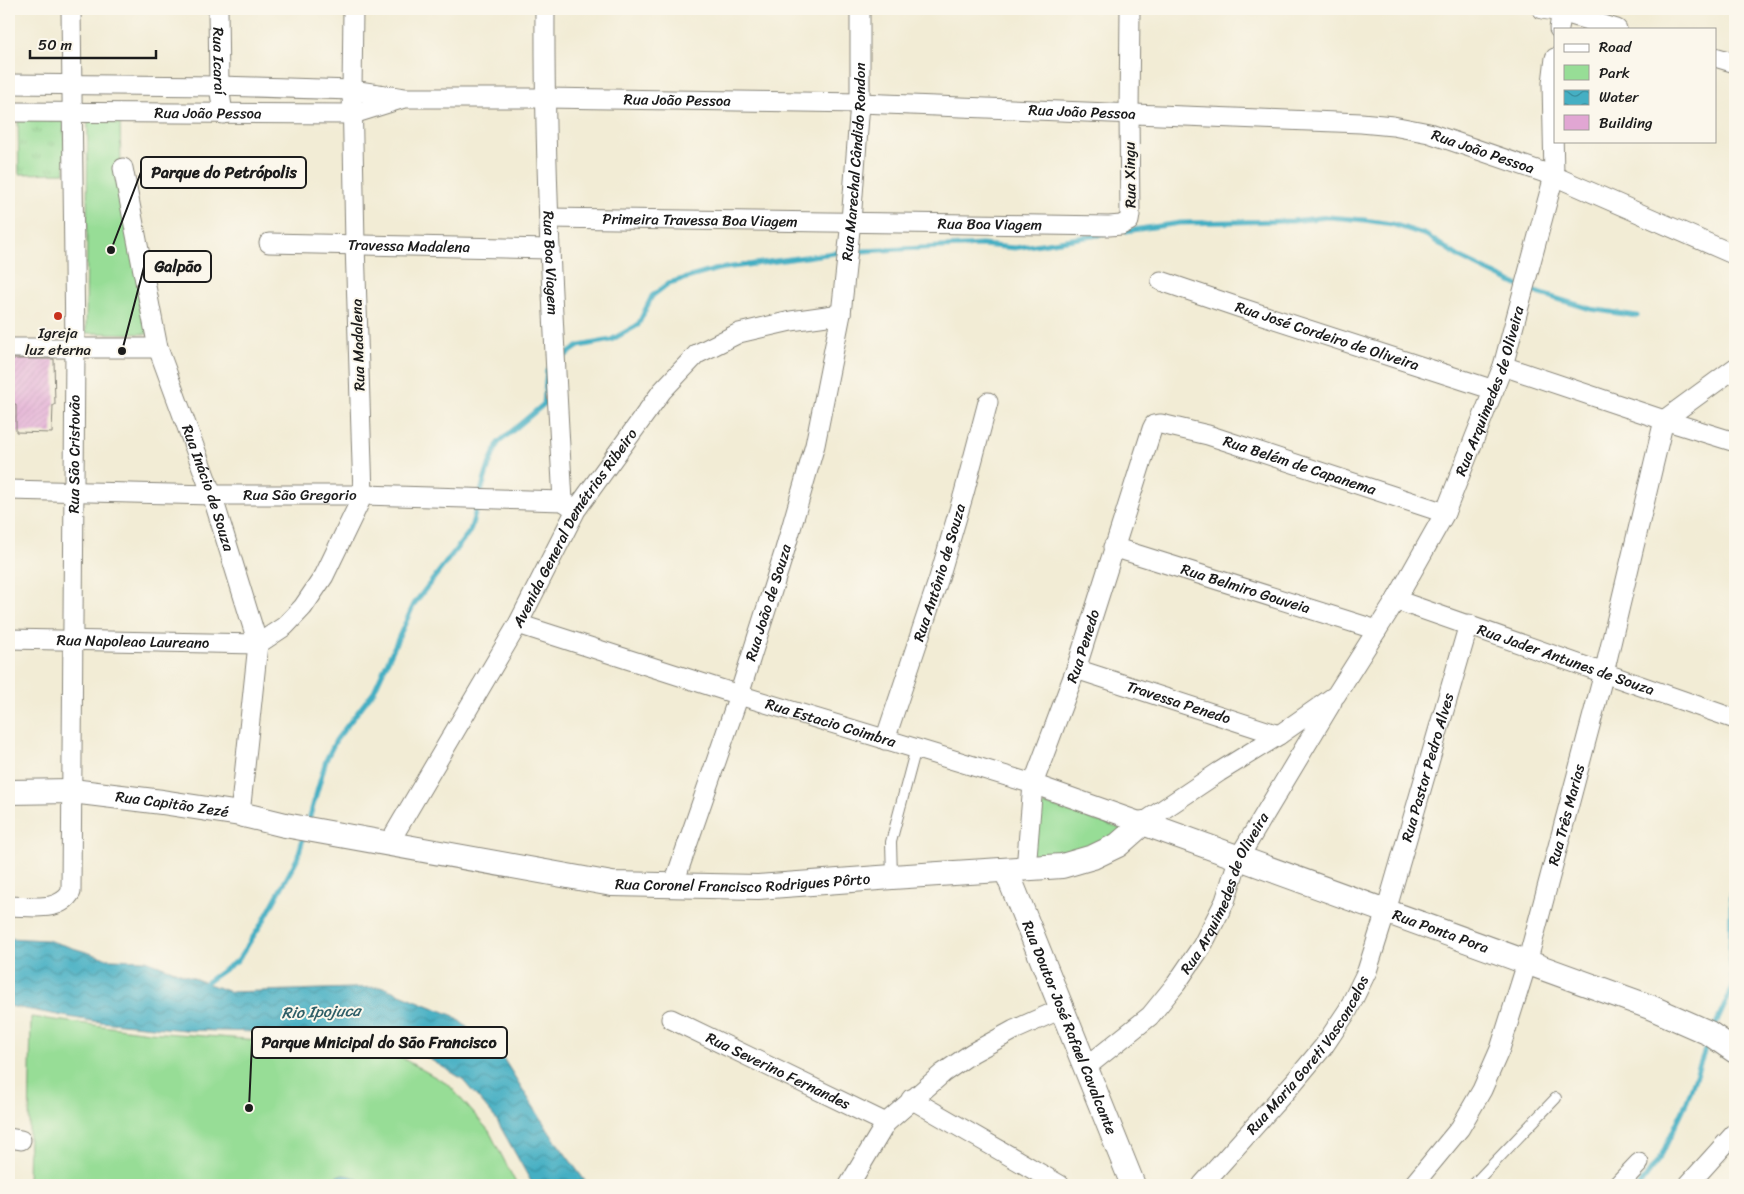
<svg xmlns="http://www.w3.org/2000/svg" width="1744" height="1194" font-family="Sriracha,sans-serif">
  <defs>
    <pattern id="grass-tufts" width="24" height="20" patternUnits="userSpaceOnUse" patternTransform="scale(1.25)"><rect width="24" height="20" fill="#97dd96"/><path d="M3 7l-1-3M5 7V3M7 7l1-3M15 17l-1-3M17 17v-4M19 17l1-3" fill="none" stroke="#82bd81"/></pattern>
    <pattern id="water-waves" width="16" height="10" patternUnits="userSpaceOnUse" patternTransform="scale(1.25)"><rect width="16" height="10" fill="#45afc3"/><path d="M0 5q4-4 8 0t8 0" fill="none" stroke="#398e9e"/></pattern>
    <pattern id="building-hatch" width="6" height="6" patternUnits="userSpaceOnUse" patternTransform="scale(1.25)"><rect width="6" height="6" fill="#e1a6d3"/><path d="M-1 1l2-2M0 6l6-6M5 7l2-2" fill="none" stroke="#c08eb5"/></pattern>
  </defs>
  <rect width="100%" height="100%" fill="#fbf7ec"/>
  <filter id="ink" filterUnits="userSpaceOnUse"><feTurbulence type="fractalNoise" baseFrequency=".02" numOctaves="2"/><feDisplacementMap in="SourceGraphic" scale="10" xChannelSelector="R" yChannelSelector="G"/><feConvolveMatrix kernelMatrix="1 2 1 2 8 2 1 2 1" color-interpolation-filters="sRGB"/></filter>
  <filter id="wash" filterUnits="userSpaceOnUse"><feTurbulence type="fractalNoise" baseFrequency=".0096" numOctaves="4" result="noise"/><feDisplacementMap in="SourceGraphic" scale="20" xChannelSelector="R" yChannelSelector="G"/><feGaussianBlur stdDeviation="1.12" result="paint"/><feColorMatrix in="noise" values="0 0 0 0 0 0 0 0 0 0 0 0 0 0 0 0 0 1.4 0 .05"/><feComposite in="paint" operator="in"/></filter>
  <g filter="url(#wash)">
    <rect width="100%" height="100%" fill="#f2ecd5"/>
    <path fill="url(#grass-tufts)" stroke="#5a7c59" d="M64 116 65 173 19 174 18 117Z"/>
    <path fill="#97dd96" stroke="#5a7c59" d="M88 115 120 117 121 168 150 334 86 333Z
      M1044 804 1128 831 1096 851 1020 867Z
      M31 1017 149 1032 357 1047 397 1055 449 1085 489 1131 517 1185H28Z"/>
    <path fill="url(#water-waves)" stroke="#306670" d="M9 938 47 940 109 959 146 960 230 992 383 987 454 1016 503 1058 550 1133 588 1185H533L496 1119 461 1078 416 1051 364 1038 259 1032 185 1030 91 1021 9 1006Z
      M339 1175C349 1175 358 1176 363 1185H326Z"/>
    <g fill="none" stroke-linecap="round" stroke-linejoin="round">
      <path stroke="#45afc3" stroke-width="5" d="M1126 231 1180 223 1293 221 1328 217 1364 220 1392 224 1426 235 1461 258 1521 287
        M862 251 982 245 1015 248 1105 234
        M1528 290 1591 309 1637 316
        M560 359 579 346 611 340 638 325 652 296 669 283 718 269 841 252
        M480 495 489 465 498 443 544 404 547 370
        M308 823 326 760 336 740 374 691 414 604 470 531 478 503
        M201 986 238 960 264 920 297 859 304 836
        M1715 1026 1733 987 1730 953 1732 875 1735 866
        M1640 1185 1661 1156 1687 1101 1707 1044"/>
    </g>
    <g id="blocks">
      <path fill="url(#building-hatch)" d="M9 359H54L55 405H53L52 433 16 432V404H9Z"/>
    </g>
  </g>
  <g filter="url(#ink)">
    <use href="#blocks" fill-opacity="0" stroke="#878478" stroke-width="1"/>
    <g fill="none" stroke-linecap="round" stroke-linejoin="round">
      <g stroke="#878478" stroke-width="12">
        <path id="service" d="M892 877 891 842 916 748
          M1473 1185 1556 1098"/>
      </g>
      <g stroke="#878478" stroke-width="21">
        <g id="minor">
          <path id="s1" d="M218 9 219 86 223 114"/>
          <path id="s2" d="M545 9C544 173 554 337 563 501L572 507"/>
          <path d="M1542 9 1561 12 1617 29"/>
          <path d="M1559 29 1562 9"/>
          <path d="M1715 57 1735 63"/>
          <path id="s3" d="M9 84 219 86 352 90 404 98H545L860 103 1361 123 1393 126 1429 133 1554 176 1735 255"/>
          <path id="s4" d="M9 112 353 114 401 99"/>
          <path id="s5" d="M123 168 158 348 212 495 258 644 240 814"/>
          <path id="s6" d="M549 218 1109 226 1121 225 1129 221 1130 215 1129 113 1130 9"/>
          <path id="s7" d="M269 243 550 249"/>
          <path id="s8" d="M1161 281 1238 307 1494 390"/>
          <path d="M9 348H158"/>
          <path d="M1503 366 1664 420 1735 442"/>
          <path id="s9" d="M9 490 212 495H363L563 501"/>
          <path id="s10" d="M1113 547 1377 630"/>
          <path id="s11" d="M1396 600 1735 719"/>
          <path id="s12" d="M518 624 739 695 1033 784 1143 823 1219 772 1279 735 1336 695 1396 600 1445 513 1503 366 1554 176 1552 83 1555 58"/>
          <path id="s13" d="M9 639 258 644"/>
          <path d="M258 644 285 626 303 607 324 576 363 495 355 244 352 90 353 9"/>
          <path id="s14" d="M1076 669 1279 735"/>
          <path id="s15" d="M885 740 939 578 964 493 988 402"/>
          <path id="s16" d="M389 843 518 624 576 510 662 391 697 354 739 333 791 321 841 314"/>
          <path id="s17" d="M1026 869 1033 784 1076 669 1152 429 1154 425 1161 424 1208 435 1445 513"/>
          <path id="s18" d="M673 886 739 695 784 553 815 445 841 314 851 221 860 103V9"/>
          <path id="s19" d="M9 906C30 906 59 913 71 892L75 348 71 9"/>
          <path id="s20" d="M671 1019 886 1123"/>
          <path id="s21" d="M1085 1068 1150 1016 1176 984 1202 946 1225 901 1239 857 1332 702"/>
          <path d="M911 1099 1060 1185"/>
          <path d="M9 1138 21 1140"/>
          <path d="M849 1185 886 1123 943 1073 972 1053 1014 1030 1061 1009"/>
          <path id="s22" d="M1202 1185 1294 1082 1324 1046 1348 1010 1367 971 1386 911 1469 624"/>
          <path id="s23" d="M1413 1185 1460 1128 1482 1090 1500 1049 1527 963 1604 673 1664 420 1735 368"/>
          <path d="M1618 1185 1639 1163"/>
          <path d="M1688 1185 1735 1133"/>
        </g>
      </g>
      <g stroke="#878478" stroke-width="26">
        <g id="tertiary">
          <path id="s24" d="M9 792 72 791 162 802 240 814 285 825 612 884 758 887 892 877 1062 866 1093 857 1118 845 1143 823 1650 1007 1709 1033 1735 1051"/>
          <path id="s25" d="M1006 870 1133 1185"/>
        </g>
      </g>
      <use href="#service" stroke="#fff" stroke-width="10"/>
      <use href="#minor" stroke="#fff" stroke-width="19"/>
      <use href="#tertiary" stroke="#fff" stroke-width="24"/>
    </g>
  </g>
  <circle fill="#c8321e" stroke="#fbf7ec" stroke-width="2" cx="58" cy="316" r="5"/>
  <g text-anchor="middle" stroke-width="4" stroke-linejoin="round" paint-order="stroke">
    <g font-size="15" fill="#1c1c1c" stroke="#fbf7ec">
      <text dy="5" stroke="none"><textPath href="#s1" startOffset="52">Rua Icaraí</textPath></text>
      <text dy="5" stroke="none"><textPath href="#s3" startOffset="669">Rua João Pessoa</textPath></text>
      <text dy="5" stroke="none"><textPath href="#s3" startOffset="1074">Rua João Pessoa</textPath></text>
      <text dy="5" stroke="none"><textPath href="#s4" startOffset="199">Rua João Pessoa</textPath></text>
      <text dy="5" stroke="none"><textPath href="#s3" startOffset="1479">Rua João Pessoa</textPath></text>
      <text dy="5" stroke="none"><textPath href="#s18" startOffset="750">Rua Marechal Cândido Rondon</textPath></text>
      <text transform="translate(1130 175) rotate(-91)" y="5">Rua Xingu</text>
      <text dy="5" stroke="none"><textPath href="#s6" startOffset="151">Primeira Travessa Boa Viagem</textPath></text>
      <text dy="5" stroke="none"><textPath href="#s6" startOffset="441">Rua Boa Viagem</textPath></text>
      <text dy="5" stroke="none"><textPath href="#s7" startOffset="140">Travessa Madalena</textPath></text>
      <text dy="5" stroke="none"><textPath href="#s2" startOffset="254">Rua Boa Viagem</textPath></text>
      <text dy="5" stroke="none"><textPath href="#s8" startOffset="175">Rua José Cordeiro de Oliveira</textPath></text>
      <text transform="translate(358 345) rotate(-92)" y="5">Rua Madalena</text>
      <text dy="5" stroke="none"><textPath href="#s12" startOffset="1230">Rua Arquimedes de Oliveira</textPath></text>
      <text dy="5" stroke="none"><textPath href="#s19" startOffset="505">Rua São Cristovão</textPath></text>
      <text dy="5" stroke="none"><textPath href="#s17" startOffset="616">Rua Belém de Capanema</textPath></text>
      <text dy="5" stroke="none"><textPath href="#s5" startOffset="332">Rua Inácio de Souza</textPath></text>
      <text dy="5" stroke="none"><textPath href="#s9" startOffset="291">Rua São Gregorio</textPath></text>
      <text dy="5" stroke="none"><textPath href="#s16" startOffset="366">Avenida General Demétrios Ribeiro</textPath></text>
      <text dy="5" stroke="none"><textPath href="#s15" startOffset="176">Rua Antônio de Souza</textPath></text>
      <text dy="5" stroke="none"><textPath href="#s10" startOffset="139">Rua Belmiro Gouveia</textPath></text>
      <text dy="5" stroke="none"><textPath href="#s18" startOffset="299">Rua João de Souza</textPath></text>
      <text dy="5" stroke="none"><textPath href="#s13" startOffset="124">Rua Napoleao Laureano</textPath></text>
      <text dy="5" stroke="none"><textPath href="#s17" startOffset="232">Rua Penedo</textPath></text>
      <text dy="5" stroke="none"><textPath href="#s11" startOffset="180">Rua Jader Antunes de Souza</textPath></text>
      <text dy="5" stroke="none"><textPath href="#s14" startOffset="108">Travessa Penedo</textPath></text>
      <text dy="5" stroke="none"><textPath href="#s12" startOffset="328">Rua Estacio Coimbra</textPath></text>
      <text dy="5" stroke="none"><textPath href="#s22" startOffset="484">Rua Pastor Pedro Alves</textPath></text>
      <text dy="5" stroke="none"><textPath href="#s24" startOffset="164">Rua Capitão Zezé</textPath></text>
      <text dy="5" stroke="none"><textPath href="#s23" startOffset="406">Rua Três Marias</textPath></text>
      <text dy="5" stroke="none"><textPath href="#s24" startOffset="742">Rua Coronel Francisco Rodrigues Pôrto</textPath></text>
      <text dy="5" stroke="none"><textPath href="#s21" startOffset="228">Rua Arquimedes de Oliveira</textPath></text>
      <text dy="5" stroke="none"><textPath href="#s24" startOffset="1472">Rua Ponta Pora</textPath></text>
      <text dy="5" stroke="none"><textPath href="#s25" startOffset="170">Rua Doutor José Rafael Cavalcante</textPath></text>
      <text dy="5" stroke="none"><textPath href="#s22" startOffset="168">Rua Maria Goreti Vasconcelos</textPath></text>
      <text dy="5" stroke="none"><textPath href="#s20" startOffset="119">Rua Severino Fernandes</textPath></text>
    </g>
    <g font-size="15" fill="#1c1c1c" stroke="#fbf7ec">
      <text x="58" y="338">Igreja<tspan x="58" dy="17">luz eterna</tspan></text>
    </g>
    <g font-size="16" font-style="italic" fill="#2e5e67" stroke="#fbf7ec">
      <text transform="translate(321 1011) rotate(-2)" y="6">Rio Ipojuca</text>
    </g>
  </g>
  <path fill="none" stroke="#1c1c1c" stroke-width="2" d="M111 250L141 172M122 351L144 267M249 1108L252 1042"/>
  <g fill="#1c1c1c" stroke="#fbf7ec" stroke-width="2">
    <circle cx="111" cy="250" r="5"/>
    <circle cx="122" cy="351" r="5"/>
    <circle cx="249" cy="1108" r="5"/>
  </g>
  <g fill="#fbf7ec" stroke="#1c1c1c" stroke-width="2">
    <rect x="141" y="157" width="165" height="31" rx="5"/>
    <rect x="144" y="251" width="67" height="31" rx="5"/>
    <rect x="252" y="1027" width="255" height="31" rx="5"/>
  </g>
  <g font-size="16" text-anchor="middle" font-weight="bold" fill="#1c1c1c">
    <text x="224" y="178">Parque do Petrópolis</text>
    <text x="178" y="272">Galpão</text>
    <text x="379" y="1048">Parque Mnicipal do São Francisco</text>
  </g>
  <rect width="1744" height="1194" fill="none" stroke="#fbf7ec" stroke-width="30"/>
  <rect x="1554" y="28" width="162" height="115" fill="#fbf7ec" stroke="#a29f99"/>
  <rect x="1564" y="44" width="25" height="8" fill="#ffffff" stroke="#a29f99"/>
  <text x="1599" y="52" font-size="15" fill="#1c1c1c">Road</text>
  <rect x="1564" y="65" width="25" height="15" fill="#97dd96" stroke="#a29f99"/>
  <text x="1599" y="78" font-size="15" fill="#1c1c1c">Park</text>
  <rect x="1564" y="90" width="25" height="15" fill="url(#water-waves)" stroke="#a29f99"/>
  <text x="1599" y="102" font-size="15" fill="#1c1c1c">Water</text>
  <rect x="1564" y="115" width="25" height="15" fill="#e1a6d3" stroke="#a29f99"/>
  <text x="1599" y="128" font-size="15" fill="#1c1c1c">Building</text>
  <path d="M30 50v8h126v-8" fill="none" stroke="#1c1c1c" stroke-width="2.5"/>
  <text x="38" y="50" font-size="15" fill="#1c1c1c" stroke="#fbf7ec" stroke-width="4" paint-order="stroke">50 m</text>
</svg>
